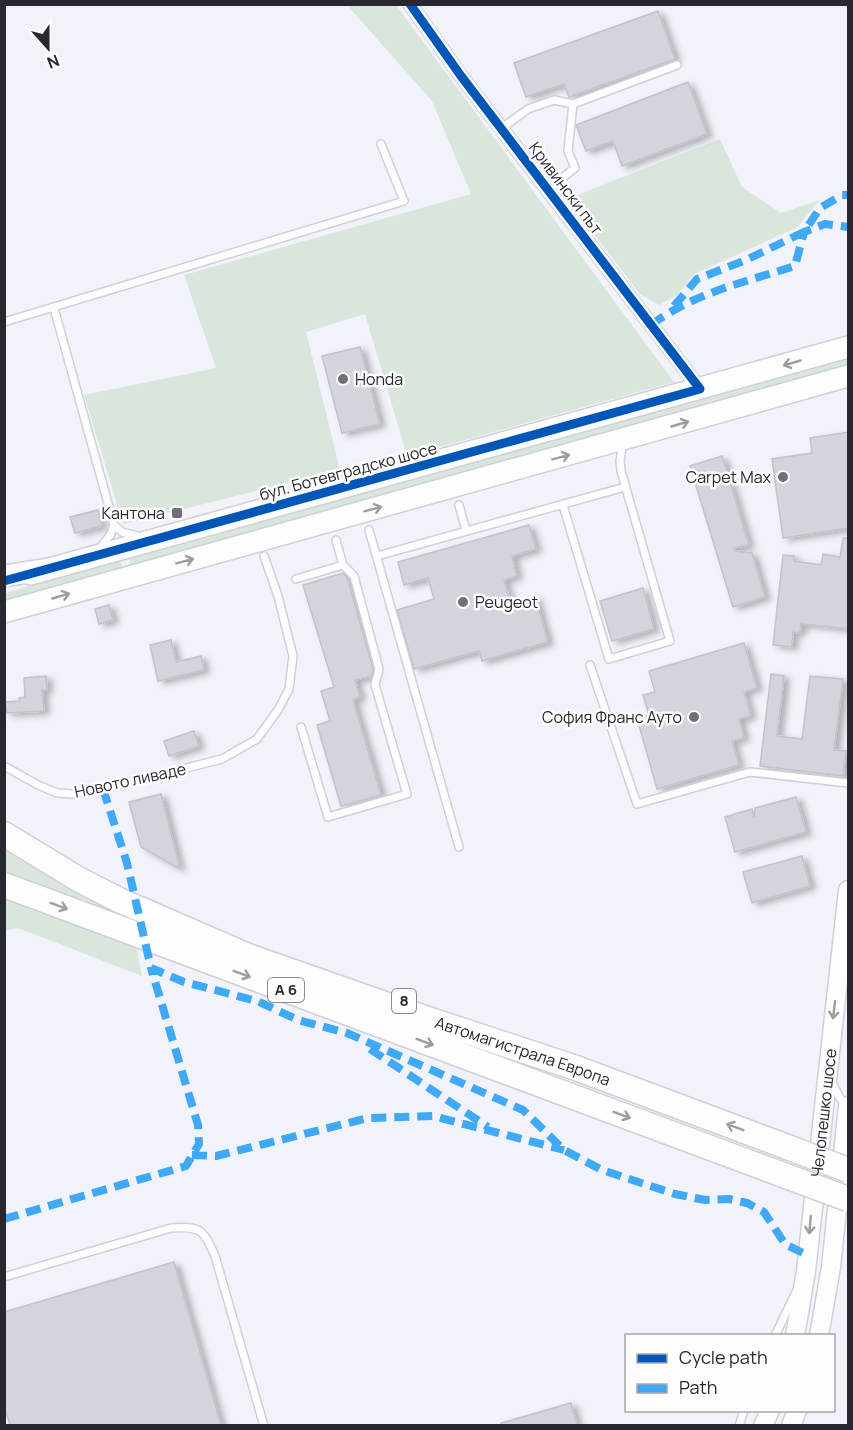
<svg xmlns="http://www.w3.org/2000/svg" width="853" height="1430" font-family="Manrope,sans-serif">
  <defs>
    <filter id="shadow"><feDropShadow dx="5.5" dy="3" stdDeviation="3" flood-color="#0004"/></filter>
  </defs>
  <rect width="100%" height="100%" fill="#f2f2fa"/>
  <path fill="#d9e6dc" d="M347 5H396L674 382 407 456 365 314 306 332 340 470 123 524 84 395 216 368 184 275 471 194 432 101Z
    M720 139 742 187 781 213 820 200 796 228 694 274 676 296 659 305 640 294 567 199Z
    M848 358V367L131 565 129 559Z
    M120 561 122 568 5 600V593Z
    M4 845 169 935 5 875Z
    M4 895 136 945 142 976 18 928 5 931Z"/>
  <path fill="#d4d4dc" stroke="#c3c2cb" stroke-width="1.5" filter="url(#shadow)" d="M658 11 675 59 569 97 564 84 526 97 514 63Z
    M688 82 707 134 622 166 613 141 586 151 576 125Z
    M360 347 380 424 342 433 322 356Z
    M849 432V528L783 538 772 459 812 453 810 438Z
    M722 456 749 545 734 548 735 551 752 553 765 597 733 607 690 466Z
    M98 510 102 526 75 533 70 517Z
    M529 525 536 549 512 556 517 576 504 580 511 603 535 596 548 642 482 661 479 651 414 669 397 610 434 599 428 578 404 585 398 562Z
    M843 538H849V629L801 624 800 633 793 632 792 647 773 645 783 555 794 556V561L821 565 823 554 840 557Z
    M343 573 347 577 373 669 372 676 355 680 360 697 353 700 381 795 341 806 317 725 330 721 321 691 334 687 303 585Z
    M643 588 654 629 612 641 600 601Z
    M109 605 113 620 99 624 95 609Z
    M171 640 176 662 201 656 204 670 158 681 150 645Z
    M744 643 757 688 744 692 751 716 739 719 744 738 732 741 739 765 657 789 637 718 649 715 643 695 655 692 649 671Z
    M771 674 784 676 777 736 802 739 810 676 843 679 834 750 846 751 843 776 760 766Z
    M46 676 47 690H42L44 711 7 713 5 702 20 701 19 698 25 697 24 678Z
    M194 731 199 746 169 756 164 741Z
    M161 794 180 869 141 847 129 802Z
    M796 797 806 832 735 852 725 817 752 809 754 817 755 808Z
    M802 856 810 886 752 903 743 872Z
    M174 1262 221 1425H10L4 1406V1312Z
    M571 1403 577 1425H501V1423Z"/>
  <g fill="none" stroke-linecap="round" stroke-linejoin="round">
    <g stroke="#d0d0d8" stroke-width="10">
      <path id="service" d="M502 128 528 109 554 100 573 104 677 65
        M548 189 575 168 568 151 573 104
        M54 308 114 525 111 534 100 548
        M4 322 404 201 381 144
        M459 505 466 531
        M563 505 609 659 670 641 621 471 620 461 623 442
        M114 525 122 532 141 537
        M369 530 459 847
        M377 556 625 487
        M296 579 343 565 336 540
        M590 665 637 804 750 772 848 783
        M301 727 328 817 407 794 375 685 379 669 354 576 343 565
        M4 766 38 785 57 793 74 794 103 789 222 759 257 739 278 710 289 689 293 656 278 596 264 556
        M832 1083 840 1098 847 1106
        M4 1277 171 1228C201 1226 203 1229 215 1256L264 1426
        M775 1336 796 1292
        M739 1426 744 1410"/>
    </g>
    <g stroke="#d0d0d8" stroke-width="16">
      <path id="minor" d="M410 4 461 76 700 389"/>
    </g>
    <g stroke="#d0d0d8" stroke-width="21">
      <g id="secondary">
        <path id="s1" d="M795 1336 806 1271 848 890"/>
        <path d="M819 1336 831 1267 848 1106"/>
        <path d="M763 1426 770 1410"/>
        <path d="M791 1426 797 1410"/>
      </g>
    </g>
    <g stroke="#d0d0d8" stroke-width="24">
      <path id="primary" d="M31 574 848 347
        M4 612 848 376"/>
    </g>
    <g stroke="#d0d0d8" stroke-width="24">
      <path id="trunk" d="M4 576 48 569"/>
    </g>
    <g stroke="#d0d0d8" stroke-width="27">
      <g id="motorway">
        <path id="s2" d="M4 834 78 879 119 900 248 956 422 1017 576 1068 790 1148"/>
        <path d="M4 885 786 1176"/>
      </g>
    </g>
    <use href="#service" stroke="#fdfdfe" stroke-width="7"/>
    <use href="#minor" stroke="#fdfdfe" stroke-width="14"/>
    <use href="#secondary" stroke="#fdfdfe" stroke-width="18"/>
    <use href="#primary" stroke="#fdfdfe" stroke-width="21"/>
    <use href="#trunk" stroke="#fdfdfe" stroke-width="21"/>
    <use href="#motorway" stroke="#fdfdfe" stroke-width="24"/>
    <g stroke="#d0d0d8" stroke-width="27" stroke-linecap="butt">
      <path id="motorway-bridge" d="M790 1148 848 1170
        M786 1176 848 1199"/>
    </g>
    <use href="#motorway-bridge" stroke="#fdfdfe" stroke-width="24"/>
    <path stroke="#3fa9f5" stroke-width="8" stroke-dasharray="15 8" stroke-linecap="butt" d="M674 306 697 279 746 260 804 232 820 208 842 195H848
      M651 325C694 293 745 282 795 266L804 232 825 224 848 227
      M103 789 127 863 151 968 184 982 257 1001 298 1020 347 1033 523 1110 564 1150 602 1170 675 1194 705 1200 729 1199 747 1203 764 1212 785 1244 807 1255
      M370 1049 488 1127
      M192 1155 216 1156 368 1118 433 1116 564 1150
      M4 1219 186 1166 199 1144 198 1125 151 968"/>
    <g stroke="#fdfdfd" stroke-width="13">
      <path id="cycleway" d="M4 581 700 389 461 76 410 4"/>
    </g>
    <use href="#cycleway" stroke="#0057b8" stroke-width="9"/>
  </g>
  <defs><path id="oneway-shaft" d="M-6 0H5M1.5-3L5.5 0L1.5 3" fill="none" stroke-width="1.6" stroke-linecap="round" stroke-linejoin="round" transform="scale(1.5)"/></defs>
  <g stroke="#9d9da2">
    <use href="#oneway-shaft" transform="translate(792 363) rotate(164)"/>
    <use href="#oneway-shaft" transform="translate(680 424) rotate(-16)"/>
    <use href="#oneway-shaft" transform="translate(561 457) rotate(-15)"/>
    <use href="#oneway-shaft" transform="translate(373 509) rotate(-15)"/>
    <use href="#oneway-shaft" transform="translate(185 561) rotate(-15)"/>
    <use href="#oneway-shaft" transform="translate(61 596) rotate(-16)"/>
    <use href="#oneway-shaft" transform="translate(59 906) rotate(20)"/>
    <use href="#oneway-shaft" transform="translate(242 974) rotate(20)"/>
    <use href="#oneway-shaft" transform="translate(834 1010) rotate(97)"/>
    <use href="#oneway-shaft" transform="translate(425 1042) rotate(20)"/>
    <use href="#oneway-shaft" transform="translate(622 1115) rotate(20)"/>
    <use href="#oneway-shaft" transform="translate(735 1127) rotate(-159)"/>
    <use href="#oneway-shaft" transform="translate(810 1225) rotate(95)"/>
  </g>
  <g fill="#6f6f77" stroke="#fdfdfd" stroke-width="2">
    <circle cx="343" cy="379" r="6"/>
    <circle cx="783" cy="477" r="6"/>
    <rect x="171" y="507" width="12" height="12" rx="3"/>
    <circle cx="463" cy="602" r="6"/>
    <circle cx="694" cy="717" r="6"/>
  </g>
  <g text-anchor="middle" stroke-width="5" stroke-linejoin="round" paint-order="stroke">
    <g fill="#fdfdfd" stroke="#68686e" stroke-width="1.5">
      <rect x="268" y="978" width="36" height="24" rx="4.5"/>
      <rect x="392" y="989" width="24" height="24" rx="4.5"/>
    </g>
    <g font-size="15" font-weight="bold" fill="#282831">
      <text x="286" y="995">A 6</text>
      <text x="404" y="1006">8</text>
    </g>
    <g font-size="16" fill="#282831" stroke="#fdfdfd">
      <text transform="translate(566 188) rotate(53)" y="6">Кривински път</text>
      <text transform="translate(348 471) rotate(-15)" y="6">бул. Ботевградско шосе</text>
      <text transform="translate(130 780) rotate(-12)" y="6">Новото ливаде</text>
      <text dy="6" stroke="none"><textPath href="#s2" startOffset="564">Автомагистрала Европа</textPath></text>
      <text dy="6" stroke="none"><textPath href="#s1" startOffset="225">Челопешко шосе</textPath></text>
    </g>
    <g font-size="16" fill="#282831" stroke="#fdfdfd" text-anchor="end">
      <text x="355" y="385" text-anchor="start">Honda</text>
      <text x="771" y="483">Carpet Max</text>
      <text x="165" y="519">Кантона</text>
      <text x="475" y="608" text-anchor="start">Peugeot</text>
      <text x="682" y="723">София Франс Ауто</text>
    </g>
  </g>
  <rect width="853" height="1430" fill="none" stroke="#282831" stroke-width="12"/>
  <rect x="625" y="1334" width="210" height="78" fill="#fdfdfd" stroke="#a8a8ab" stroke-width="1.5"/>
  <rect x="637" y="1354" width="30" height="9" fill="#0057b8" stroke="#a8a8ab" stroke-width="1.5"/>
  <text x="679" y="1364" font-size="18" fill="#282831">Cycle path</text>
  <rect x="637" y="1384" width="30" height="9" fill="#3fa9f5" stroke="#a8a8ab" stroke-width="1.5"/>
  <text x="679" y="1394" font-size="18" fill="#282831">Path</text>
  <g transform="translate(48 48) rotate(159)" stroke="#fdfdfd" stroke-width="4.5" paint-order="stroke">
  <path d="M0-4.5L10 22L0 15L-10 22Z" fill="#282831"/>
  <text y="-9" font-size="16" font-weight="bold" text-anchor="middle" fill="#282831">N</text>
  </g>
</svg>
